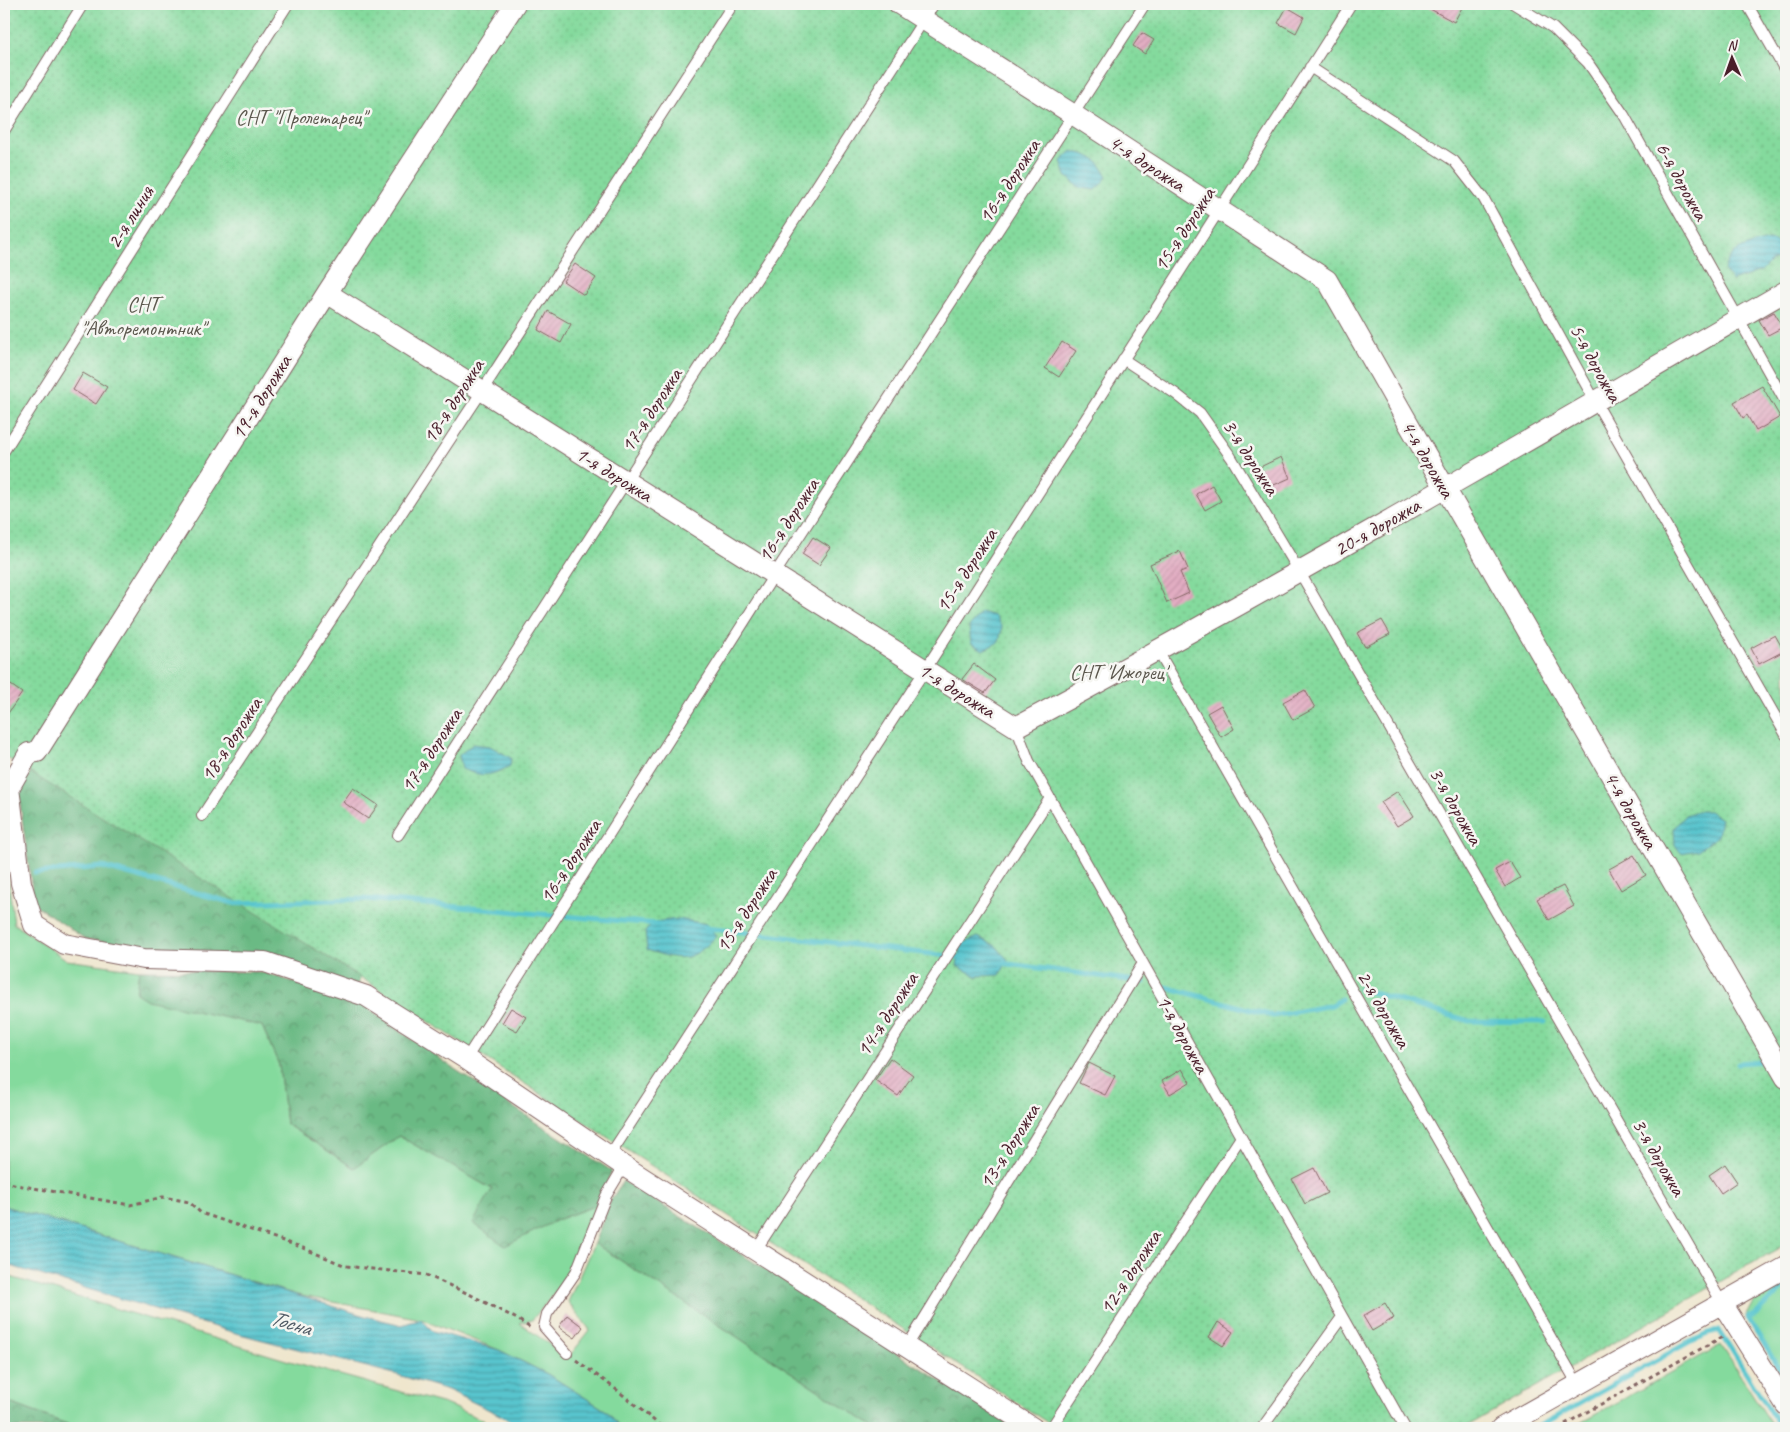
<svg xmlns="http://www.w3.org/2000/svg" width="1790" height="1432" font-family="Caveat,sans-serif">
  <defs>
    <pattern id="forest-crowns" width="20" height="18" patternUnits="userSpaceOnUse" patternTransform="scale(1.25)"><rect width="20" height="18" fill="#6bba84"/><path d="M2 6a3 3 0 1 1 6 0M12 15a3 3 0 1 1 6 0" fill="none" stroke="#5a976c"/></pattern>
    <pattern id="garden-dots" width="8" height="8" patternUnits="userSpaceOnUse" patternTransform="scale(1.25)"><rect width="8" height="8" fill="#84da9d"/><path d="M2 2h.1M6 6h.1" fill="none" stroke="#74bb87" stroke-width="1.8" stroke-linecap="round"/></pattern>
    <pattern id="water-rules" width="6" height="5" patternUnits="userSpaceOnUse" patternTransform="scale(1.25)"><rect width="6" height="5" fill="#58c5ce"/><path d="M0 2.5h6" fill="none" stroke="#4b9fa7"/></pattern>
    <pattern id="building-hatch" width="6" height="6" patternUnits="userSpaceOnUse" patternTransform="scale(1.25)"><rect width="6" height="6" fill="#e2adc2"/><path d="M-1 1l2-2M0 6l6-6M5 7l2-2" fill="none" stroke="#c394a7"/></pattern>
  </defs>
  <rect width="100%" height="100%" fill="#f6f6f2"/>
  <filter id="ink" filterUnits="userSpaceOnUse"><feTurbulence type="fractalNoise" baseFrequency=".02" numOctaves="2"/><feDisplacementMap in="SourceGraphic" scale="10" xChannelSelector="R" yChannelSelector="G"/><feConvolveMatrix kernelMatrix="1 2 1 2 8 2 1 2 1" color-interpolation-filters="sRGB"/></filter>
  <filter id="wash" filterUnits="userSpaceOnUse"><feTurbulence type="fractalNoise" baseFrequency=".0096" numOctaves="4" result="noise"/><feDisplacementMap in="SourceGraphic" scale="20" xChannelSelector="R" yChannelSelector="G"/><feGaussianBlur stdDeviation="1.12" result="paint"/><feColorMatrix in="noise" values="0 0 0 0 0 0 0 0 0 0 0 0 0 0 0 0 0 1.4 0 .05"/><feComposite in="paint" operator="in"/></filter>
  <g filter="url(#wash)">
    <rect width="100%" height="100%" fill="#efe6cd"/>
    <path fill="#84da9d" stroke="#677c64" d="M4 846 14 924 67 960 139 970 136 993 262 1026 279 1065 286 1124 354 1168 399 1136 492 1189 559 1219 597 1205 572 1272 532 1320 520 1323 568 1358 590 1330 568 1302 594 1243 876 1428H620L608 1412 549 1375 499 1350 421 1319 297 1295 4 1206Z
      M4 1275 286 1360 445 1404 490 1423 496 1428H78L4 1401Z
      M1786 1277V1380L1746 1317 1760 1291Z
      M1721 1345 1774 1428H1571Z"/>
    <path fill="url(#forest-crowns)" stroke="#5a6c58" d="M40 761 363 970 358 985 180 951 85 939 34 904 18 789Z
      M139 970 262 972 362 1004 456 1070 612 1171 597 1205 559 1219 505 1246 473 1223 492 1189 399 1136 354 1168 286 1124 279 1065 262 1026 147 1000 136 993Z
      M623 1181 757 1264 1015 1428H876L594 1243 611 1200Z
      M4 1401 78 1428H4Z"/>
    <path fill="url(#garden-dots)" stroke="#677c64" d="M4 4H1786V1244L1464 1428H1056L371 984 4 756Z"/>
    <path fill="url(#water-rules)" stroke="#51727c" d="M1072 151C1091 156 1099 158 1107 177L1096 190 1080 188 1066 176 1061 161Z
      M1769 240 1775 241 1781 247 1778 259 1771 261 1761 271 1732 281 1724 270C1729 249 1750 244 1769 240Z
      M981 612 995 616 1002 628 999 642 983 650 971 643 969 627Z
      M473 744 490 746 511 758 510 766C489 777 483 777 462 769L459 755Z
      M1697 811H1709L1721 819 1718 836 1698 850 1681 853 1675 845 1674 828 1685 815Z
      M678 919 707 924 716 936C692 963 680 961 647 950L645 932 653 922Z
      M978 937 996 946 1008 960 1000 975 976 976 957 966 961 944Z
      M4 1206 365 1316 402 1325 421 1319 433 1331 499 1350 549 1375 608 1412 620 1428H521L506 1418 448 1390 398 1375 232 1332 4 1264Z"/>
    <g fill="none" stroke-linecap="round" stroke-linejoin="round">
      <path stroke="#58c5ce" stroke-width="5" d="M4 866H6
        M35 873 102 867 233 903 366 899 657 924
        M706 928 966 958
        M1001 963 1144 982
        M1166 987 1273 1016 1332 1005 1341 999
        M1360 989 1469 1021 1545 1022
        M1738 1063 1765 1061
        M1786 1285 1755 1315 1748 1318 1786 1380
        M1536 1428 1689 1342 1719 1330 1781 1428"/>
    </g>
    <g id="blocks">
      <path fill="url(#building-hatch)" d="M1421 4H1464L1454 22Z
        M1287 7 1304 17 1296 33 1278 23Z
        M1142 33 1154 40 1145 54 1133 46Z
        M575 264 596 278 584 295 563 281Z
        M548 311 571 324 561 343 538 330Z
        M1774 312 1783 327 1768 335 1759 320Z
        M1062 342 1076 351 1059 377 1045 368Z
        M83 373 107 387 96 404 73 390Z
        M1762 386 1780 417 1756 431 1747 415 1743 418 1734 402Z
        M1281 457 1290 478 1267 488 1258 468Z
        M1212 485 1221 501 1205 510 1196 494Z
        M813 537 831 548 819 565 802 554Z
        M1180 551 1188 569 1180 572 1189 593 1167 603 1150 564Z
        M1382 620 1390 634 1365 647 1357 633Z
        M1775 635 1784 651 1759 664 1751 648Z
        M974 664 995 680 985 693 962 679Z
        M4 680 22 693 4 719Z
        M1305 690 1315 708 1293 720 1283 702Z
        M1221 705 1234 729 1221 737 1207 713Z
        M353 788 378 805 368 819 343 802Z
        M1398 791 1414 816 1397 826 1381 802Z
        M1634 855 1646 875 1621 890 1609 869Z
        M1510 862 1520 878 1505 887 1495 870Z
        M1563 886 1574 906 1549 920 1537 899Z
        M511 1008 526 1017 517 1031 502 1023Z
        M890 1058 913 1075 898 1096 875 1080Z
        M1089 1063 1115 1076 1105 1095 1079 1083Z
        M1182 1069 1190 1082 1170 1094 1162 1081Z
        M1725 1164 1737 1182 1721 1193 1709 1175Z
        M1314 1168 1327 1193 1305 1204 1292 1179Z
        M1385 1303 1394 1318 1372 1331 1363 1316Z
        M567 1315 583 1327 575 1338 559 1327Z
        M1218 1322 1233 1332 1223 1346 1209 1337Z"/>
    </g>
  </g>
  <g filter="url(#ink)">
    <use href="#blocks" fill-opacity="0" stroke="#846564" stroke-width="1"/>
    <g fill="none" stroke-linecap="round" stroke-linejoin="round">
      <g stroke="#846564" stroke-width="12">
        <path id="service" d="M1514 4 1553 28 1588 63 1624 115 1786 403
          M1747 4 1786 72
          M1310 67 1454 161 1484 199 1595 401 1786 735
          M4 131 83 4
          M1123 359 1176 394 1200 413 1231 457 1299 571 1722 1303
          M4 451 288 4
          M1158 651 1578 1385
          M1016 727 1029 761 1405 1428
          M202 816 482 391 733 4
          M398 835 934 4
          M466 1059 774 575 1145 4
          M610 1155 925 670 1351 4
          M756 1250 1050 798
          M906 1348 1143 963
          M567 1353 544 1327 547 1314 576 1272 606 1196 624 1166
          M1051 1428 1241 1137
          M1262 1428 1342 1317"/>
      </g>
      <g stroke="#846564" stroke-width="22">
        <path id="minor" d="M899 4 1074 115 1327 280 1445 488 1786 1078
          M327 293 1016 727C1276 588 1531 439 1786 291
          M4 784 9 788 21 883 34 925 64 944 144 959 265 962 366 996 466 1059 624 1166 1033 1428
          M9 788 29 753 37 752 327 293 515 4
          M1722 1303 1786 1405
          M1501 1428 1786 1267"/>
      </g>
      <path stroke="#846564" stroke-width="3" stroke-dasharray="4 4" stroke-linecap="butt" d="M4 1181 17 1185 130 1205 163 1197 189 1202 201 1213 298 1246 346 1266 426 1275 469 1294 517 1319 532 1329
        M576 1360 617 1390 663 1428
        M1558 1428 1724 1336"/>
      <use href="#service" stroke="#fff" stroke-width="10"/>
      <use href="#minor" stroke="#fff" stroke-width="20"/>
    </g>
  </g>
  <g text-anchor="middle" stroke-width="5" stroke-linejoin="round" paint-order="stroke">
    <g font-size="21" fill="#5b574d" stroke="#f6f6f2">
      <text x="301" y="124">СНТ "Пролетарец"</text>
      <text x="143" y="311">СНТ<tspan x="143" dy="24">"Авторемонтник"</tspan></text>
      <text x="1118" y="679">СНТ 'Ижорец'</text>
    </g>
    <g font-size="21" fill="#4a1f2b" stroke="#f6f6f2">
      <text transform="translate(1147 163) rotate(33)" y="7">4-я дорожка</text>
      <text transform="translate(1009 181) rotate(-57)" y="7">16-я дорожка</text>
      <text transform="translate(1682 181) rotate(61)" y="7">6-я дорожка</text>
      <text transform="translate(130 217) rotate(-58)" y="7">2-я линия</text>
      <text transform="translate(1184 229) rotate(-57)" y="7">15-я дорожка</text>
      <text transform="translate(1596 363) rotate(61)" y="7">5-я дорожка</text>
      <text transform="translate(261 397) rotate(-58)" y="7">19-я дорожка</text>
      <text transform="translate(453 401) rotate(-57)" y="7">18-я дорожка</text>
      <text transform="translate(651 410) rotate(-57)" y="7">17-я дорожка</text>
      <text transform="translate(1251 457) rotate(57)" y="7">3-я дорожка</text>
      <text transform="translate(1428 459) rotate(60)" y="7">4-я дорожка</text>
      <text transform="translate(614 474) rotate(32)" y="7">1-я дорожка</text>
      <text transform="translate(788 520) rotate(-57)" y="7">16-я дорожка</text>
      <text transform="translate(1377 527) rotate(-30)" y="7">20-я дорожка</text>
      <text transform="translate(966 570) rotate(-57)" y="7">15-я дорожка</text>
      <text transform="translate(957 690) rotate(32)" y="7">1-я дорожка</text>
      <text transform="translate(231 739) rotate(-57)" y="7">18-я дорожка</text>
      <text transform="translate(431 750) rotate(-57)" y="7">17-я дорожка</text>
      <text transform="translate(1456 806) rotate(60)" y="7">3-я дорожка</text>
      <text transform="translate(1631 810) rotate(60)" y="7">4-я дорожка</text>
      <text transform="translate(570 861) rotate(-57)" y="7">16-я дорожка</text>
      <text transform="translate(746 910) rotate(-57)" y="7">15-я дорожка</text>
      <text transform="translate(1384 1009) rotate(60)" y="7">2-я дорожка</text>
      <text transform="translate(887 1014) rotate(-57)" y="7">14-я дорожка</text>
      <text transform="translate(1183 1034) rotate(61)" y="7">1-я дорожка</text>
      <text transform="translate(1009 1146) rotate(-58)" y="7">13-я дорожка</text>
      <text transform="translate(1659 1157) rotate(60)" y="7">3-я дорожка</text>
      <text transform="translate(1130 1272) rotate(-57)" y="7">12-я дорожка</text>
    </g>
    <g font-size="22" font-style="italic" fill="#4f5964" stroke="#f6f6f2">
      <text transform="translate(291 1322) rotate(17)" y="8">Тосна</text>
    </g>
  </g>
  <rect width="1790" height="1432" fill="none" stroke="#f6f6f2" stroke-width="20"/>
  <g transform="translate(1732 58) rotate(358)" stroke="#f6f6f2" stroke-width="4" paint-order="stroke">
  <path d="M0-4L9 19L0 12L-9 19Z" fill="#4a1f2b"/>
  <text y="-8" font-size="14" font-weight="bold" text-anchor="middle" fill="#4a1f2b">N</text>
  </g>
</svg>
